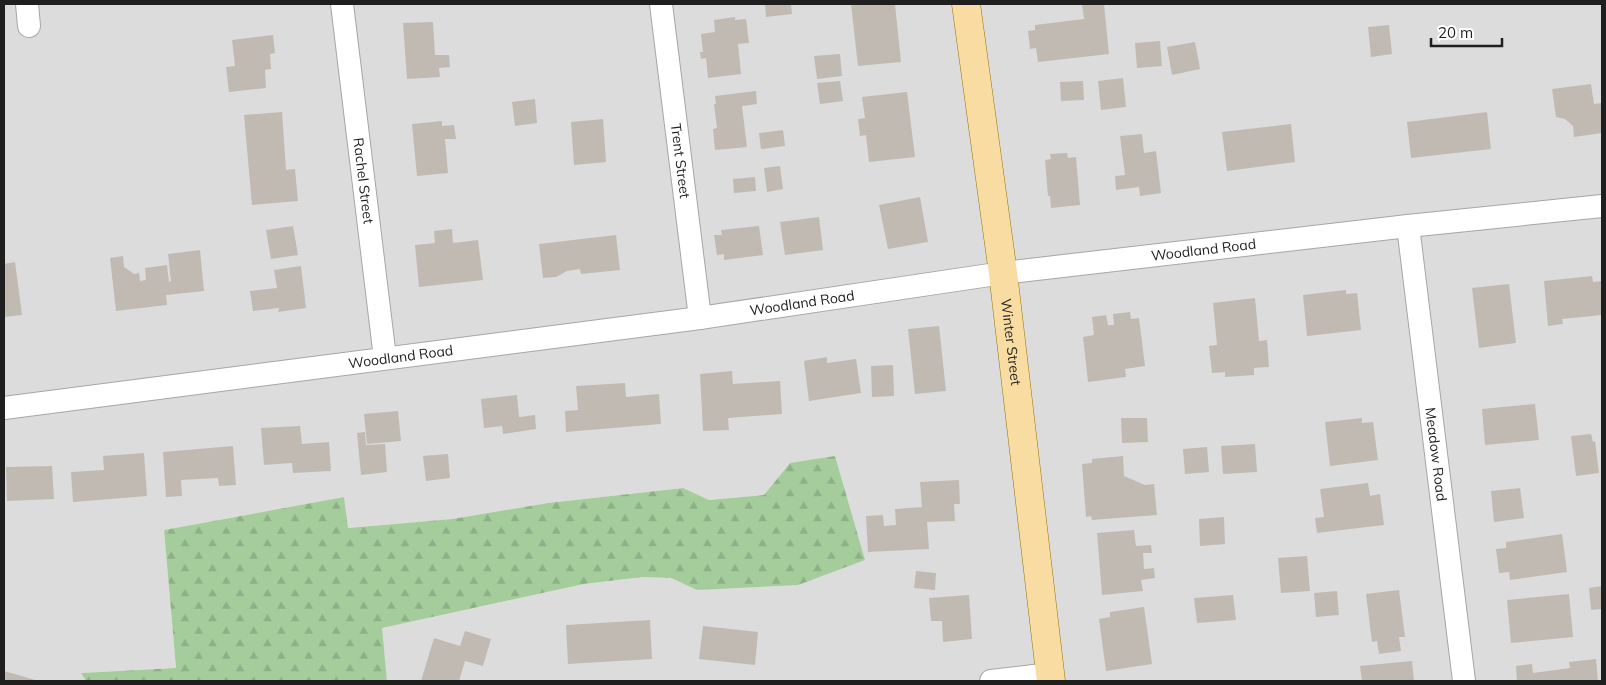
<svg xmlns="http://www.w3.org/2000/svg" width="1606" height="685" font-family="Mulish,sans-serif">
  <defs>
    <pattern id="forest-firs" width="22" height="20" patternUnits="userSpaceOnUse" patternTransform="scale(1.25)"><rect width="22" height="20" fill="#a5cd9c"/><path d="M5 1l3.5 6h-7zM16 11l3.5 6h-7z" fill="#8eb086"/></pattern>
  </defs>
  <rect width="100%" height="100%" fill="#efede6"/>
  <path fill="#dddcdc" d="M4 4H1602V681H387L381 628 584 584 643 577 671 578 697 590 865 560 835 457 790 463 764 495 709 500 683 488 548 503 452 519 347 528 344 497 164 530 176 668 81 673 86 681H4Z"/>
  <path fill="url(#forest-firs)" d="M835 456 865 560 798 585 697 590 671 578 643 577 584 584 382 628 387 681H86L81 673 176 668 164 530 344 497 348 528 452 519 548 503 683 488 709 500 764 495 790 463Z"/>
  <path fill="#c0bab2" d="M765 4H791L792 14 766 17Z
    M851 4H895L901 62 858 66Z
    M1082 4H1104L1109 54 1038 62 1036 48 1030 49 1028 31 1035 30V25L1084 19Z
    M735 17V20L746 19 749 43 738 44 741 74 708 78 706 58 701 59 700 52H703L701 34 715 32 714 20Z
    M433 22 435 55H449L450 67 439 68 440 77 407 79 403 23Z
    M1389 25 1392 54 1371 57 1368 27Z
    M273 35 275 53 270 54 271 69 265 70 266 88 229 92 226 67 235 66 232 40Z
    M1160 41 1162 66 1137 68 1135 43Z
    M1195 42 1200 69 1172 75 1167 47Z
    M840 54 842 76 817 79 814 56Z
    M1123 78 1126 107 1101 110 1098 81Z
    M840 81 843 101 820 104 817 83Z
    M1083 81 1084 100 1061 101 1060 82Z
    M1591 84 1594 104 1602 103V133L1574 137 1573 126 1565 119 1556 117 1552 89Z
    M756 91 757 104 742 106 747 147 715 150 713 129 717 128 714 104H716L715 96Z
    M907 92 915 157 869 162 866 135 860 136 858 119 865 118 862 97Z
    M535 99 537 123 515 126 512 102Z
    M282 112 286 170 295 169 298 201 252 205 244 115Z
    M1487 112 1491 149 1411 158 1407 122Z
    M603 119 606 162 574 165 571 122Z
    M442 121V126L454 125 456 139H445L448 173 417 176 412 124Z
    M1291 124 1295 162 1227 171 1222 132Z
    M783 130 785 146 761 149 759 133Z
    M1142 134 1144 153 1156 151 1161 193 1140 196 1139 187 1116 190 1115 176 1125 175 1120 136Z
    M1067 153 1068 158 1076 157 1080 205 1051 208 1050 196H1048L1045 160 1051 159 1050 154Z
    M780 166 783 189 767 192 764 168Z
    M755 177 756 191 734 193 733 179Z
    M920 197 928 242 888 249 879 205Z
    M819 217 823 250 785 255 780 222Z
    M293 226 298 255 271 259 266 230Z
    M759 226 763 255 724 260V254L717 255 714 235H722L721 230Z
    M452 229 453 243 478 240 483 280 419 287 415 245 435 243 434 231Z
    M616 235 620 270 581 274 580 269 567 271 556 277 543 278 539 244Z
    M200 250 204 291 166 295 167 305 116 311 110 258 123 256 124 267 134 274 139 273 140 281 146 280 145 268 167 265 169 282 171 281 168 254Z
    M15 262 22 315 4 317V264Z
    M301 266 306 308 278 312 279 308 253 311 250 291 277 288 274 270Z
    M1592 276 1593 282 1602 281V315L1562 319 1563 324 1548 326 1544 281Z
    M1509 284 1516 343 1479 348 1472 288Z
    M1346 290V294L1357 293 1361 330 1307 336 1303 295Z
    M1255 298 1259 341 1267 340 1269 367 1254 368V375L1225 377V372L1212 373 1209 346 1217 345 1213 303Z
    M1130 312 1131 319 1139 318 1145 366 1125 369 1126 377 1088 382 1083 337 1094 335 1092 317 1106 315 1108 325H1114L1113 314Z
    M939 326 946 391 915 394 908 329Z
    M827 357V363L856 359 861 393 809 401 804 361Z
    M893 365 894 396 872 397 871 366Z
    M732 371 733 384 780 381 782 414 728 418 729 430 703 431 700 374Z
    M625 383 626 397 659 394 661 424 566 432 565 411 578 410 576 386Z
    M517 395 519 417 535 415 536 429 503 434 502 426 484 428 481 399Z
    M1535 404 1539 440 1485 445 1482 409Z
    M398 411 401 441 367 444 364 414Z
    M1121 418H1147L1148 442 1122 443Z
    M1362 418V423L1373 422 1378 460 1330 466 1325 422Z
    M300 426 302 444 329 442 331 471 293 473 292 463 264 465 261 428Z
    M365 432 366 445 385 444 387 472 361 475 357 433Z
    M1591 434 1593 442 1595 441 1599 473 1576 476 1571 436Z
    M1255 444 1257 472 1223 474 1221 446Z
    M233 446 236 485 219 486 218 478 181 480 182 496 166 497 163 452Z
    M1207 447 1209 472 1185 474 1183 449Z
    M144 453 147 496 73 502 71 472 104 470 103 456Z
    M448 454 450 478 426 481 423 456Z
    M1123 456 1124 476 1145 485 1154 484 1157 515 1092 520 1091 516 1086 517 1082 464 1092 463V459Z
    M52 466 54 499 7 501 6 467Z
    M959 480 960 504H954L955 521 927 522 929 549 868 552 866 516 883 515 884 526 896 525 895 509 922 507 920 482Z
    M1368 483 1370 496 1380 494 1384 525 1317 533 1315 518 1324 517 1320 489Z
    M1520 488 1524 518 1494 522 1491 491Z
    M1224 517 1225 544 1200 546 1199 519Z
    M1134 530 1136 546 1151 545 1152 553H1143L1144 569 1154 568 1155 578 1141 580 1143 591 1102 595 1097 533Z
    M1562 534 1567 572 1510 580 1509 572 1499 573 1496 549 1506 548V542Z
    M1307 556 1310 591 1281 593 1278 558Z
    M916 571 936 573 935 590 914 588Z
    M1602 586V609L1591 610 1589 588Z
    M1399 590 1405 637H1399L1401 651 1379 654 1377 641 1372 642 1366 594Z
    M1337 591 1339 615 1316 617 1314 593Z
    M1569 594 1573 637 1511 643 1507 600Z
    M969 595 972 639 943 642 942 621H931L929 598Z
    M1233 595 1236 620 1197 623 1194 598Z
    M1144 607 1152 664 1106 671 1099 619 1110 617V612Z
    M650 620 652 659 568 664 566 625Z
    M703 626 758 632 755 665 699 659Z
    M465 631 491 639 483 666 465 661 459 681H421L434 638 460 646Z
    M1596 659 1598 681H1517L1516 666 1532 664 1533 673 1570 668 1569 662Z
    M1412 661 1414 681H1362L1360 666Z
    M4 671 39 681H4Z"/>
  <g fill="none" stroke-linecap="round" stroke-linejoin="round">
    <g stroke="#a6a6a6" stroke-width="24">
      <g id="minor">
        <path d="M27 4 29 26"/>
        <path id="s1" d="M342 4 385 358"/>
        <path id="s2" d="M661 4 700 318"/>
        <path id="s3" d="M1408 226 1464 681"/>
        <path id="s4" d="M4 408 700 318 1003 273 1408 226 1602 206"/>
        <path d="M991 681 1050 674"/>
      </g>
    </g>
    <g stroke="#957405" stroke-width="29">
      <g id="major">
        <path id="s5" d="M966 4 1003 273 1051 681"/>
      </g>
    </g>
    <use href="#minor" stroke="#fff" stroke-width="22"/>
    <use href="#major" stroke="#f9dca2" stroke-width="28"/>
  </g>
  <g text-anchor="middle" stroke-width="4" stroke-linejoin="round" paint-order="stroke">
    <g font-size="14" fill="#1f1f1f" stroke="#fff">
      <text dy="5" stroke="none"><textPath href="#s2" startOffset="158">Trent Street</textPath></text>
      <text dy="5" stroke="none"><textPath href="#s1" startOffset="178">Rachel Street</textPath></text>
      <text dy="5" stroke="none"><textPath href="#s4" startOffset="1210">Woodland Road</textPath></text>
      <text dy="5" stroke="none"><textPath href="#s4" startOffset="805">Woodland Road</textPath></text>
      <text dy="5" stroke="none"><textPath href="#s5" startOffset="341">Winter Street</textPath></text>
      <text dy="5" stroke="none"><textPath href="#s4" startOffset="400">Woodland Road</textPath></text>
      <text dy="5" stroke="none"><textPath href="#s3" startOffset="230">Meadow Road</textPath></text>
    </g>
  </g>
  <rect width="1606" height="685" fill="none" stroke="#1f1f1f" stroke-width="10"/>
  <path d="M1431 38v8h71v-8" fill="none" stroke="#1f1f1f" stroke-width="2.5"/>
  <text x="1438" y="38" font-size="15" fill="#1f1f1f" stroke="#ffffff" stroke-width="4" paint-order="stroke">20 m</text>
</svg>
